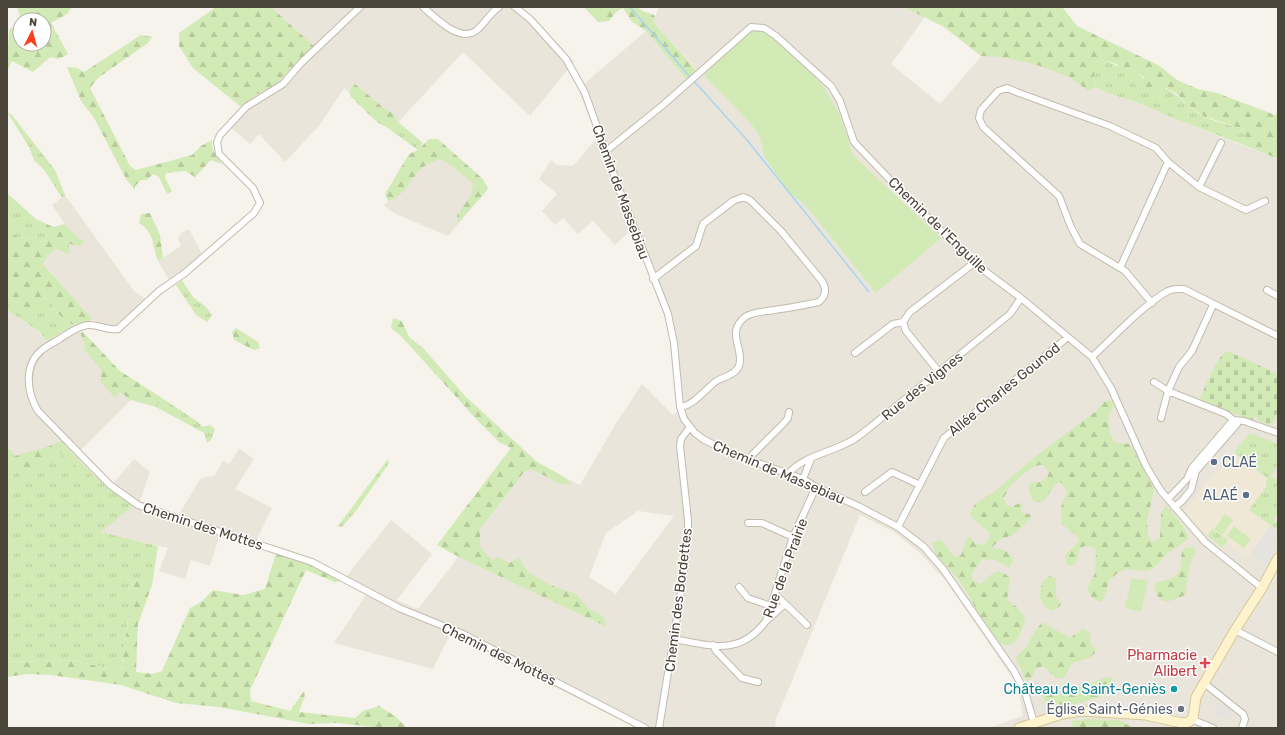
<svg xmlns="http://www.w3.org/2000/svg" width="1285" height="735" font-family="Rubik,sans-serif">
  <defs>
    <pattern id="grass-tufts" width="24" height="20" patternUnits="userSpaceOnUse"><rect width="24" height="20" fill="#d2eab5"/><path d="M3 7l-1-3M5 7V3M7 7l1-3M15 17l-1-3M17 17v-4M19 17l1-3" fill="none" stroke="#b6ca9c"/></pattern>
    <pattern id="forest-firs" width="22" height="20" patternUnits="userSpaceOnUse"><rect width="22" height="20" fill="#d2eab5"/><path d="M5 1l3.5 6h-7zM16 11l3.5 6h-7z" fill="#b6ca9c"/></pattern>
    <pattern id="cemetery-stones" width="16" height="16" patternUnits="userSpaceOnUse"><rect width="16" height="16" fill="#d2eab5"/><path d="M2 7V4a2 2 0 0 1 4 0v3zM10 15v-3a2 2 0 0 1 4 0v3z" fill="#b6ca9c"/></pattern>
  </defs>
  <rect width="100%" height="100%" fill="#f6f3ec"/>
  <path fill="#eae5da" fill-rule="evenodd" d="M273 7H522L574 62 530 116 463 52 393 128 344 88 319 126 285 162 259 134 250 144 227 124 244 104 255 95 274 86 314 46 272 8Z
    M659 7H837L839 9 841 7H932L891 64 940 104 984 53 998 30 1110 94 1136 102 1178 120 1278 159V728H988L1023 716 1019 692 1013 679 946 581 921 554 894 532 860 515 775 722 776 728H635L451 633 433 669 334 643 366 595 343 581 391 520 432 554 397 600 418 609 532 462 580 485 615 425 642 384 673 415 677 412 670 342 666 318 631 230 615 245 593 221 578 234 563 218 555 225 542 211 557 194 539 179 551 160 557 165 573 166 597 138 578 89 646 31 687 80 697 70 653 22ZM751 124 846 138 853 155 941 238 805 205 788 192 764 156 759 135ZM638 511 674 516 616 594 589 577 606 533Z
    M435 142 488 189 448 236 396 214 384 206Z
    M65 195 134 291 146 299 116 326H108L93 320 38 258 67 227 52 205Z
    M189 229 202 254 169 280 158 261 181 246 178 239 181 233Z
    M7 310 39 331 47 341 73 325 108 364 142 389 76 455 65 446 31 474 7 447Z
    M239 449 254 459 235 489 272 508 254 545 220 534 210 566 191 560 185 579 159 571 168 548 101 532 133 506 109 488 134 459 150 472 140 501 179 514 201 478 214 476 223 461 229 464Z"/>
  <path fill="#efe8d6" d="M1234 452 1267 478 1266 487 1249 510 1271 525 1246 558 1226 542 1222 548 1219 547 1201 529 1198 530 1187 517V514L1184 510 1200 491 1204 482 1212 477Z"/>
  <path fill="url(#grass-tufts)" d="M1100 60C1116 64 1122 70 1138 72L1153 92 1162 86C1178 94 1186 105 1201 115 1214 122 1231 125 1245 130L1244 145 1178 120 1136 102 1110 94 1096 87 1093 63Z
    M7 112 12 115 55 170 65 195 62 198 45 171 34 160 29 147Z
    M398 122 423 143 418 150 388 128 393 127Z
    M7 193 36 219 33 225 46 234 44 242 21 238 7 231Z
    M182 280 193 297 206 307 212 315 207 322 196 315 176 285Z
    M7 296 26 308 41 296 50 301 57 313 73 325 47 341 39 331 7 310Z
    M162 398 198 422 203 427 210 425 215 429 211 440 207 443 204 433 156 407Z
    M1250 433 1278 444V465L1271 477 1278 480V514L1273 520 1278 524V530L1249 510 1266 487 1267 478 1234 452Z
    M7 447 27 469 7 486Z
    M58 451 84 472 94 475 133 506 101 532 158 546 152 585 138 579 129 588 131 598 121 671 70 660 7 662V494Z
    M388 459 389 463 356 511 342 527 338 526Z
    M1212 529 1228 540 1222 548 1207 535Z"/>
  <path fill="url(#forest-firs)" d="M17 7H72L67 14 51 23 68 54 59 59 50 57 33 72 12 61 7 71 9 30 20 23V44H44V20H21Z
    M216 7H271L314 46 274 86 255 95 241 107 193 68 179 46V33Z
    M584 7H638C642 13 650 12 655 16L653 22 697 71 687 80 646 31 632 22 623 8 616 12 609 21 598 22Z
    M904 7H1062L1077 26 1158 65 1177 80 1198 89 1217 93 1275 115 1278 113V159L1244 145 1245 130 1203 116 1187 104 1176 93 1162 86 1153 92 1140 93 1135 85 1144 78 1138 72 1123 70 1116 64 1100 60 1093 63 1096 87 1088 91 1070 77 1037 65 1001 57 981 56 944 27Z
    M141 35 152 37 148 43 98 78 90 88 130 166 136 170 192 155 201 146 212 140C211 149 216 157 222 164L211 160 195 177 185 171 166 173 165 178 172 191 167 194 159 177 153 174 147 180H141L135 186V190L126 179 94 118 81 101 67 67 77 68 84 72Z
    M354 83 386 110 393 113 398 122 393 128H388L377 122 351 97 349 92Z
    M429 139H438L483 179 488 189 458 223 457 215 471 195 473 183 442 159C410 164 414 193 388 201L385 194 409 154 418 150Z
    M150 213 160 235 163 258 158 261C152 245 155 233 139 223L141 214Z
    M36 219 53 227 65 224 77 237 84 241 80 246 69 244V254L56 249 47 256 43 264 93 320 73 325 57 313 50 301 41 296 39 307 26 308 7 296V231L21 238 44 242 46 234 33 225Z
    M393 318 402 321 409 337 424 349 465 396 536 461 564 477 572 485 559 483 533 470 525 471 480 529V547L492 560 498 557 510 563 518 557 528 572 550 585 576 594 588 608 603 616 607 627 459 557 437 545 511 448 499 442 478 421 401 336 391 328Z
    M236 328 258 342 260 348 254 350 234 340 232 332Z
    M83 332 120 371 162 398 156 407 131 400 120 392 115 398 101 382V370L84 349 85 343 80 333Z
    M1110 400 1113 404V408C1105 416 1109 434 1115 442L1129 444 1132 447 1154 489 1147 522 1148 535 1152 542 1160 538 1161 513 1166 506C1174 513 1187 529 1188 539L1167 554 1153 569 1144 571 1126 569 1118 573 1110 579 1103 600 1099 602 1092 597 1087 589 1095 573 1096 550 1093 547 1084 546 1080 549 1075 565 1070 566 1066 563 1065 555 1078 542 1079 538 1062 524 1061 507 1067 492 1063 484 1059 482 1053 488 1043 502H1035L1032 499 1028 486 1031 482H1040L1047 478 1049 472 1043 465H1039L1031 468 1011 485 1003 499 1008 506 1012 507 1019 503 1023 505 1021 513 1030 514 1031 518 1013 535 1001 539 992 547 1008 552 1013 560 1009 568 996 560 982 559 971 575 972 579 979 584C990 579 994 563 1010 578L1007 600 1017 607 1025 617C1025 624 1019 639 1013 643 1010 645 1006 645 1003 645 983 627 973 599 957 578 950 568 931 555 933 542L940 540C948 545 948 555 958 557L961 555 967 538 971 537 975 544 984 545 988 541 990 533C984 527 975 522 970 515L971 511 975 504 995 491 1036 456 1095 412 1104 402Z
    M61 441 94 475 84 473 58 451 7 494V486L26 469 15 456 50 446Z
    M1186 547 1194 548 1196 552 1190 563 1185 595C1169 602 1159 608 1154 586L1156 583C1161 581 1168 580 1172 578 1188 569 1175 556 1186 547Z
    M276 553 308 564 343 581 334 582 306 570 250 690 251 701 290 711 304 691 305 695 299 712 355 718 363 711 379 706 395 716 407 728H381L337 723 309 724 219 707 176 703 121 685 51 675 28 674 7 677V662L70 660 121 671 131 598 129 588 138 579 152 585 138 624 136 672 153 674 162 671 190 608 201 602 213 590 243 595 265 589Z
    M1050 576 1056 579V597L1061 604 1059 607 1052 611C1037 606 1036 582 1050 576Z
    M1042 622 1070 638 1083 628 1090 633 1091 646 1095 648V653L1089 658 1072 663 1064 678H1056L1043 666 1035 669 1032 677 1026 682 1020 666 1015 658 1027 647 1032 636Z
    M1107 677H1111L1114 680V689L1107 695 1054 710C1047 707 1041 697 1041 688L1045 686 1060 694Z
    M1085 719 1119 720 1133 728H1073L1072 721Z"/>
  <path fill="url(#cemetery-stones)" d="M1227 351 1278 374V410L1273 424 1271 423 1270 426 1261 422 1255 416 1252 421 1200 399C1206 386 1215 359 1227 351Z"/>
  <path fill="#d2eab5" d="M756 30H765L821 83 839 113 853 155 941 238 876 293 805 205 788 192 764 156 759 135 751 124 704 75 746 34Z
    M1225 514 1233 520 1222 535 1214 529Z
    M1234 526 1251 539 1244 548 1227 536Z
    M1132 578 1148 581 1141 612 1125 608Z"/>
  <path fill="#e5e3e0" d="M1186 473 1199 480V487L1195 496 1184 507 1180 506 1178 497 1172 491Z
    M1269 528 1278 534V545L1267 565 1252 554Z
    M1219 702 1234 711 1231 719 1227 717 1226 720 1216 716 1217 712 1214 710Z"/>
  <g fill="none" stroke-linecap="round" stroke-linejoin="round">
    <path stroke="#a9d4f2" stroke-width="1.5" d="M630 7 690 77
      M693 80 747 140 869 292"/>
    <g stroke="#c2bbae" stroke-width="8">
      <path id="minor" d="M360 7 301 63 283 84 246 107 220 135 217 142 219 154 253 188 260 203 254 213 185 273 159 291 118 329C107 331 98 324 88 325 78 326 69 333 61 338 55 342 48 345 42 350 23 365 27 393 38 411L110 485 138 505 312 562 399 608 463 634 645 728
        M423 7C435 17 460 44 477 30 485 23 490 13 499 7
        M515 7 530 19 566 59 585 93 618 186 668 314 674 343 680 407 684 419 695 433 703 439 730 453 803 479 816 487 860 507 898 527 924 547 943 569 1014 671 1025 692 1034 723
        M606 151 663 105 751 27 764 28 776 36 831 86 840 101 854 142 893 183 974 263 1021 298 1092 357 1111 388 1146 466 1161 491 1205 542 1262 588
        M1199 187 1221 143
        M1120 268 1168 162
        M653 279 696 246 703 224 733 201 743 197 750 200 781 231 822 281C827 290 826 295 819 302 805 305 789 308 774 310 765 312 753 311 745 317 725 333 745 349 739 366 736 375 722 377 715 382 705 390 693 406 680 407
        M1267 290 1278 296
        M1152 303 1125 271 1080 244 1071 227 1059 196 983 127 979 118 981 110 998 91 1007 88 1019 93 1110 126 1156 148 1168 162 1199 187 1246 210 1265 201
        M855 353 893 324 903 322
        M1092 357C1113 338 1144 304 1168 291 1173 288 1178 289 1184 289L1278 336
        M939 372 906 331 903 322 910 312 974 263
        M1154 382 1168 391 1226 414 1235 421
        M1161 418 1168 391 1179 367 1192 351 1213 305
        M749 460 752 455 784 423 788 418 789 412
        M788 474C802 457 828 453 847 443 855 440 861 434 868 429L1010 314 1021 298
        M803 479 811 459
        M865 492 892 472 920 485
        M1168 499 1187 479 1192 468 1233 420 1244 421 1278 433
        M1174 507 1182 501 1191 490 1196 471 1237 424
        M748 523H762L793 537
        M898 527 944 438 1068 337
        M739 587 748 598 771 606
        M775 594 807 625
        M766 621 785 604
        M1235 630 1278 652
        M674 639C712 646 740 656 766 621L793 537 816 487
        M713 645 716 651 742 678 758 682
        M1204 683 1243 714 1245 719 1242 728
        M1191 719 1213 728
        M659 728 680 599 688 534V520L680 446 681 439 690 427"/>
    </g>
    <g stroke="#d6c79b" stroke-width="11">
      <path id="secondary" d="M1019 728 1062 714 1081 711 1146 715 1182 723 1189 722 1193 718 1196 697 1235 630 1262 588 1278 558"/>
    </g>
    <use href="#minor" stroke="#fff" stroke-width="6"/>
    <use href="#secondary" stroke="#fff3cd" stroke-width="9"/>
  </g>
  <g fill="#5c6f8a" stroke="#fff" stroke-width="1.5">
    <circle cx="1214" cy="462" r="4"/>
    <circle cx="1246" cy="495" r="4"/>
  </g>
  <path fill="#e0444e" stroke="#fff" stroke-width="1.5" d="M1203 657h4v4h4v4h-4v4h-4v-4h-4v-4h4z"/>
  <circle fill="#0f9aa8" stroke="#fff" stroke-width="1.5" cx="1174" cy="689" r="4"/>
  <circle fill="#6b7280" stroke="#fff" stroke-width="1.5" cx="1181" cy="709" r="4"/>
  <g text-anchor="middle" stroke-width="3" stroke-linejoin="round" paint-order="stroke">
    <g font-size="14" fill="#4b4439" stroke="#fff">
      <text transform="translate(621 192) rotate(70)" y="5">Chemin de Massebiau</text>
      <text transform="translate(938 225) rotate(44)" y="5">Chemin de l'Enguille</text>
      <text transform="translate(922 386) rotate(-39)" y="5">Rue des Vignes</text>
      <text transform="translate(1004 389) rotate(-39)" y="5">Allée Charles Gounod</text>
      <text transform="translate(779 472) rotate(23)" y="5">Chemin de Massebiau</text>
      <text transform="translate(203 526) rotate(18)" y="5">Chemin des Mottes</text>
      <text transform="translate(785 568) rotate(-70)" y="5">Rue de la Prairie</text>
      <text transform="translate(678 600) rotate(-83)" y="5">Chemin des Bordettes</text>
      <text transform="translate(499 654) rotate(26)" y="5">Chemin des Mottes</text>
    </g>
    <g font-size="14" fill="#4e5e75" stroke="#fff" text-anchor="start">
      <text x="1222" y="467">CLAÉ</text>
      <text x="1238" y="500" text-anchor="end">ALAÉ</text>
    </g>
    <g font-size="14" fill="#be3a42" stroke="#fff" text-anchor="end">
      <text x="1197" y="660">Pharmacie<tspan x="1197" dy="16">Alibert</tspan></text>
    </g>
    <g font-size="14" fill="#0d838f" stroke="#fff" text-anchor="end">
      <text x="1166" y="694">Château de Saint-Geniès</text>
    </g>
    <g font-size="14" fill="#5b616d" stroke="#fff" text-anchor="end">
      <text x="1173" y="714">Église Saint-Génies</text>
    </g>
  </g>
  <rect width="1285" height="735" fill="none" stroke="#4b4439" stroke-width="16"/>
  <g transform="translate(32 32) rotate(6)"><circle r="19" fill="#ffffff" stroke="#b7b4b0"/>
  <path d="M0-3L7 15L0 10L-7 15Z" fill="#fc3f1d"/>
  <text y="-6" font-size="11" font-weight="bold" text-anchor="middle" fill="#4b4439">N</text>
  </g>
</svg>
